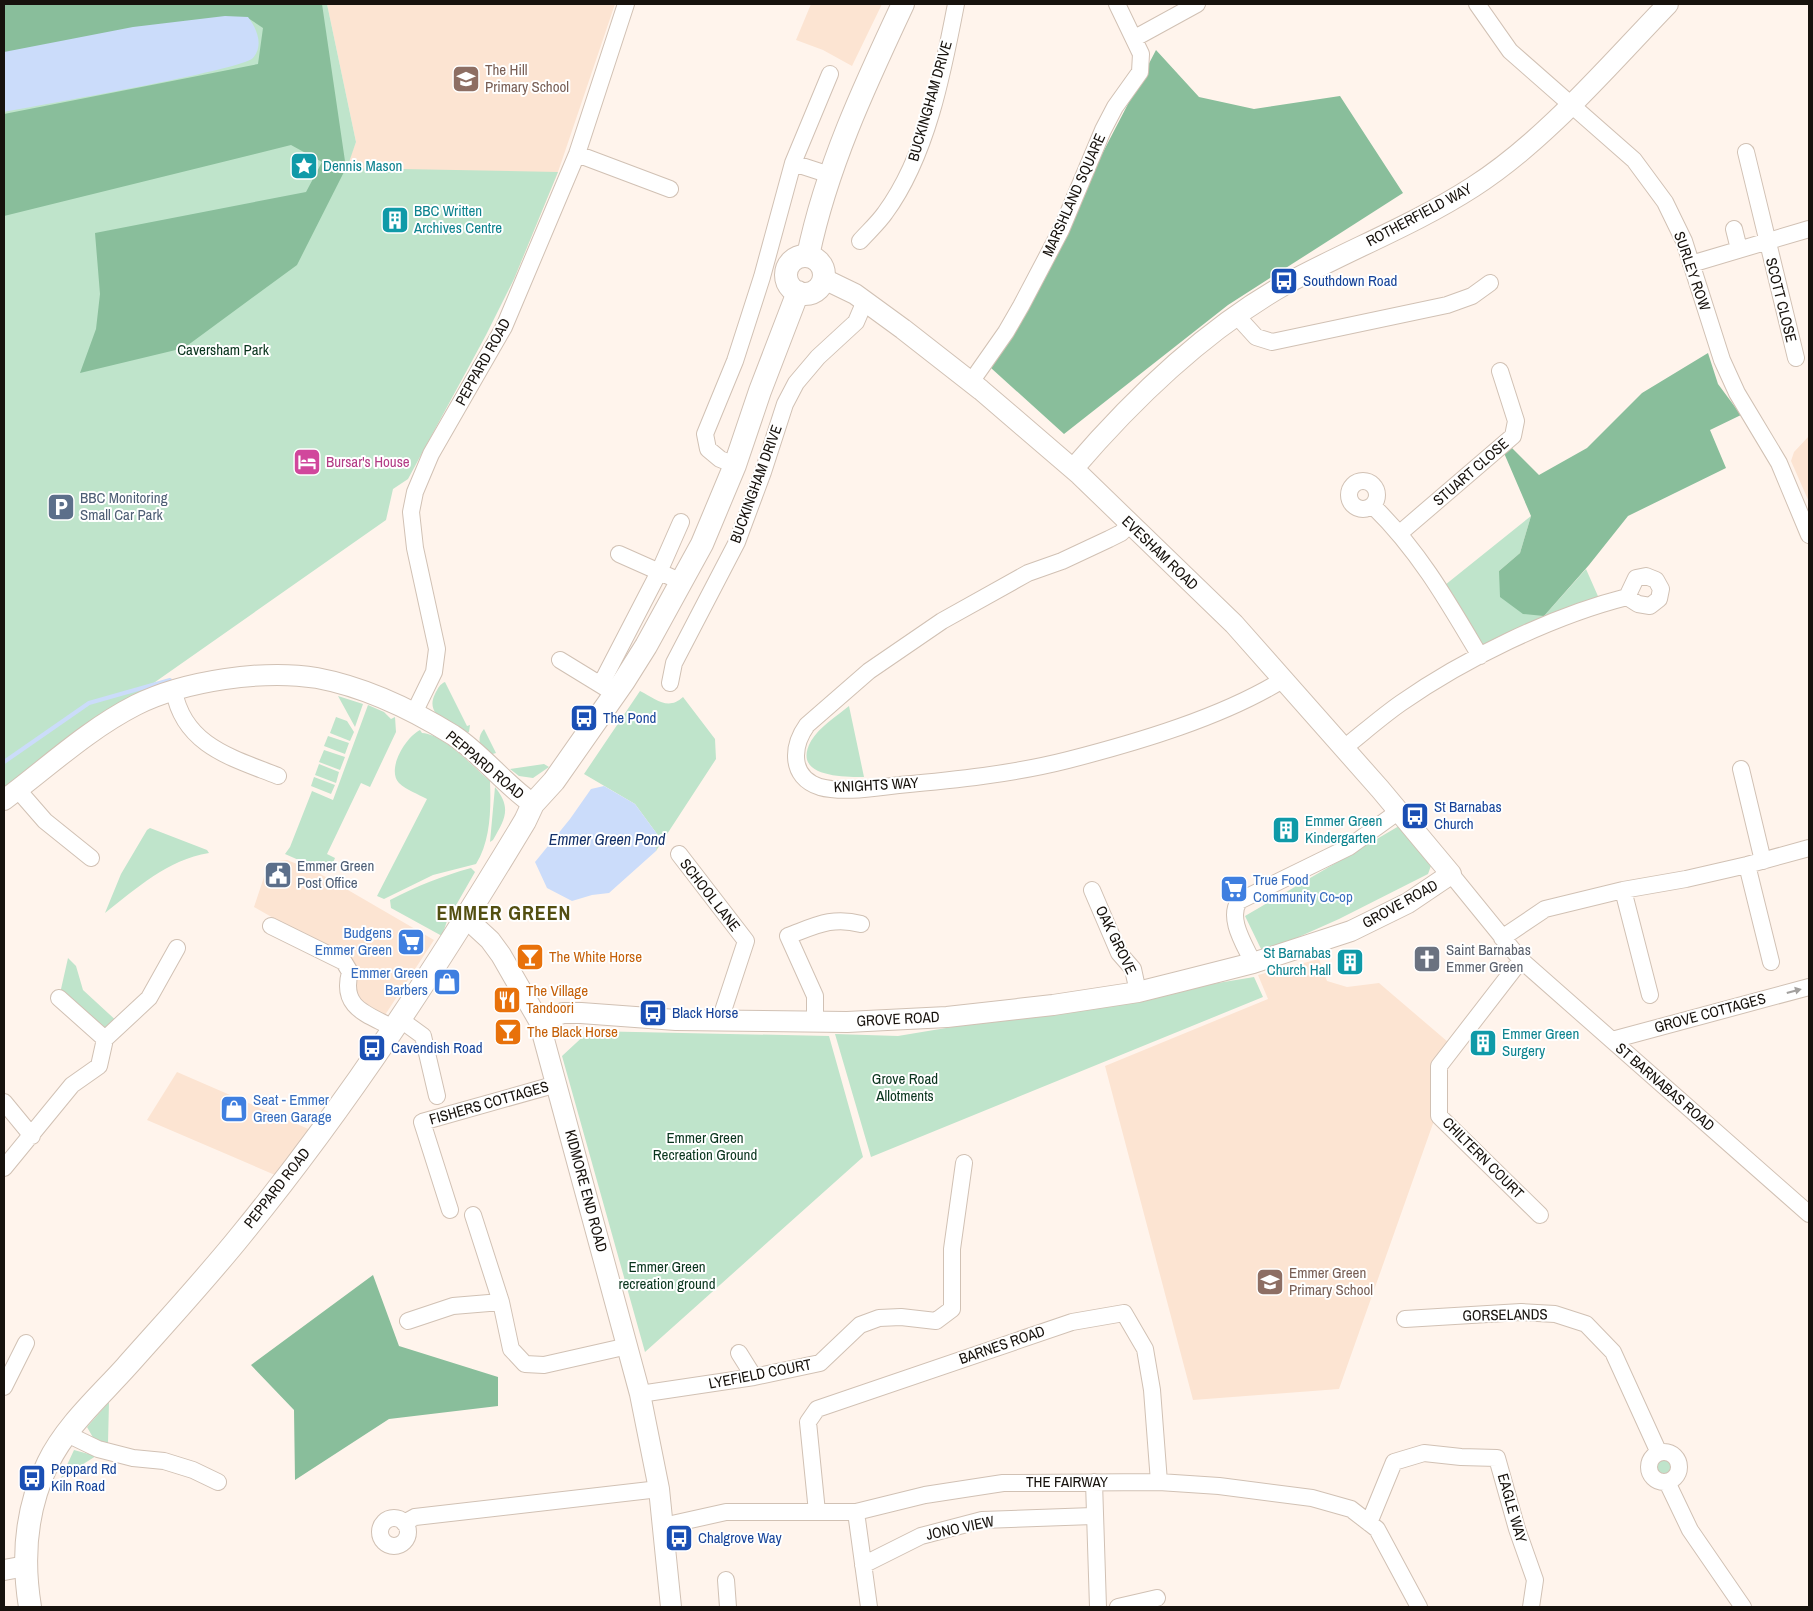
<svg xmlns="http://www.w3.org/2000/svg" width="1813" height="1611" font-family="'Archivo Narrow',sans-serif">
  <rect width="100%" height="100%" fill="#fff4ec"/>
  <path fill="#fce4d2" d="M327 4H615L558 172 514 279 346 168 356 142Z
    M811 4H882L852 66 823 50 796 40Z
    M1809 436V502L1791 461 1794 452Z
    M287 860 317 872 434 940 385 1015 353 996 347 960 254 907 269 862Z
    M1319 959 1327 981 1347 987 1379 983 1448 1042 1436 1115 1339 1389 1193 1400 1105 1066 1268 999 1258 975Z
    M177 1072 313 1131 275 1175 147 1120Z"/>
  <path fill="#bfe4cb" d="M4 4H327L356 142 347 168 558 172 514 279 486 335 408 479 393 489 386 520 4 788Z
    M1531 516 1520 553 1499 571 1544 616 1586 569 1601 603 1480 656 1440 589Z
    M445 682 467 726 470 725 469 732 466 733C451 725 424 715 435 694 438 688 440 684 445 682Z
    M640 691C656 699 668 711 683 697L715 739 716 759 656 851 657 834 635 804 584 774Z
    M338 696 363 704 355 727Z
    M368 705 384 712 391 719 395 717 396 732 370 787 361 783 327 854 335 858 329 872H326L285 854 290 847 312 791 333 800Z
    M849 706 864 777C843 777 791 777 811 741 819 727 837 716 849 706Z
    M336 717 347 721 354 732 350 741 330 733Z
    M484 729 496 753 489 755C481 747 475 740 484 729Z
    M420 730 422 733C444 734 473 767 490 781 491 808 491 840 476 864L433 875 384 899 377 896 427 799C418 794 406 790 399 783 386 769 406 737 420 730Z
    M328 736 349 743 345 754 324 746Z
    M324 750 345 757 340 770 319 762Z
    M319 764 339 772 336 783 315 775Z
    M544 764 549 767 533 778 519 776 510 769Z
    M314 777 335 785 331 794 311 786Z
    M495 787C512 808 505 819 493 840L490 842Z
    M1399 826 1432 863 1428 874 1339 919 1263 953 1245 916Z
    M150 828 207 850 209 853C167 860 137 888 105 913L121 874 147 830Z
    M471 868 475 872 447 921 442 936 391 908 390 900C417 886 442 876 471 868Z
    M68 958 76 966 83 990 121 1025 105 1039 59 998Z
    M1254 977 1263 997 871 1157 835 1034 898 1036Z
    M589 1031 829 1036 863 1157 645 1352 562 1056Z
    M109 1402 108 1443 95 1441 87 1427Z
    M74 1450 96 1456 61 1478Z
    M1656 1467a8 8 0 1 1 16 0a8 8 0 1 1-16 0Z"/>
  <path fill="#89be9b" d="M4 4H322L346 168 297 265 184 348 80 373 96 329 100 294 95 233 306 192 322 162 291 145 4 216V114L258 64 263 28 248 18 4 64Z
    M1156 50 1199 97 1254 109 1340 96 1403 193 1228 305 1064 434 991 368Z
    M1708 353 1718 384 1741 415 1710 430 1726 468 1628 516 1589 565 1544 616 1523 614 1500 597 1499 571 1520 553 1531 516 1504 453 1512 448 1539 475 1587 448 1642 393Z
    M373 1275 399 1346 498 1377V1406L389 1419 295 1480 294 1410 251 1365Z"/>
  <path fill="#cbdcfa" d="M225 16 248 17C257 29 264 45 253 58 242 70 35 106 4 112V52L133 27Z
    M604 786 635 804 657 834 656 851 609 893 592 895 572 901 547 888 535 862 570 819 591 789Z"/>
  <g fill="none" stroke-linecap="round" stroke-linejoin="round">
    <path stroke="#cbdcfa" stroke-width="4" d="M4 762 89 703 170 680"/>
    <g stroke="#d1c1b4" stroke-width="18">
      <path id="minor" d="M1477 4 1510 51 1634 160 1665 202 1684 241 1722 360 1737 393 1779 463 1809 535
        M1135 38 1197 4
        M1746 152 1796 358
        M577 154 670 189
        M793 163 830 175
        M1734 229 1739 249
        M860 241C868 232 878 223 885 213 927 156 943 72 956 4
        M1691 264 1809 229
        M1236 315 1256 337 1272 342 1447 305 1472 296 1490 283
        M971 382 1006 332 1021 306 1061 230 1103 130 1115 107 1140 72 1141 54 1117 4
        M735 465 720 459 708 449 705 434 735 361 762 277 793 163 830 74
        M1349 495a14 14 0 1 1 28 0a14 14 0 1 1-28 0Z
        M1374 507C1419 551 1448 602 1480 656
        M1130 524 1121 533 1109 539 1062 561 1028 573 942 621 869 671 807 725C792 746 789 777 820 787 841 793 877 788 899 785 955 780 1013 774 1068 760 1138 742 1223 717 1284 679
        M1400 533 1513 436 1516 421 1500 371
        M619 554 682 582
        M1646 576 1656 580 1661 589 1659 599 1650 606 1638 604 1627 597 1636 578Z
        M560 660 609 690
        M670 683 674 663 737 542 763 472 785 404 796 383 818 357 856 322 865 301
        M601 684 659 572 681 522
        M174 691C184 746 233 758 278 776
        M414 713 434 672 437 649 415 548 411 512 415 492 431 454 504 327 577 154 626 4
        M1344 748C1363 733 1381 717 1401 703 1464 659 1552 616 1627 597
        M1741 769 1763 861
        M18 790 45 821 91 858
        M679 854 746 941 720 1020
        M1747 865 1771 962
        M1451 874 1521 960 1809 1214
        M1092 890 1119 953 1133 969 1138 992
        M1623 890 1650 995
        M271 926 344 962 350 972C340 1009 368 1014 395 1029
        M1502 938 1545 909 1623 890 1686 879 1747 865 1809 848
        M1521 960 1439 1066V1116L1540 1215
        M1253 963C1245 945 1227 919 1239 901L1349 847 1399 811
        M401 1020 423 1036 437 1096
        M815 1021V996L788 936C815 926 832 916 861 924
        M105 1039 149 998 177 948
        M1612 1040 1809 987
        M4 1102 32 1136
        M4 1168 72 1085 99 1066 105 1039 59 998
        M450 1210 422 1122 557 1084
        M473 1215 501 1302
        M1405 1319 1521 1312 1555 1314 1586 1324 1613 1352 1659 1453
        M408 1321 453 1306 501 1302 511 1349 525 1364 544 1365 628 1346
        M739 1353 754 1377
        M4 1387 26 1343
        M640 1394 754 1377 820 1363 860 1325 879 1318 901 1317 936 1321 952 1309V1249L964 1163
        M67 1434 98 1449 133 1458 164 1461 193 1470 218 1482
        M1649 1467a15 15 0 1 1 30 0a15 15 0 1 1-30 0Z
        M1094 1482 1098 1607
        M1667 1482 1690 1530 1743 1607
        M817 1512 808 1422 817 1409 1072 1322 1124 1313 1145 1349 1152 1390 1159 1482
        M856 1512 869 1607
        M380 1532a14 14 0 1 1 28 0a14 14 0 1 1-28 0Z
        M404 1523 415 1517 659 1489
        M1369 1523 1394 1462 1424 1453 1461 1457 1497 1458 1517 1529 1535 1580 1531 1607
        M663 1526 726 1512H856L925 1495 1003 1483 1159 1482 1219 1486 1312 1498 1351 1509 1377 1529 1419 1607
        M863 1565 921 1536 982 1520 1093 1516
        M726 1580 728 1607
        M1118 1607 1157 1598"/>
    </g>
    <g stroke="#d1c1b4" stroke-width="22">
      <path id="tertiary" d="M1073 469C1133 399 1206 329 1286 284 1348 250 1414 225 1473 187 1545 141 1609 65 1668 4
        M4 800C47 768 87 730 136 705 184 681 263 669 317 678 365 687 411 709 453 735 482 754 504 784 533 804
        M465 917 490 940 501 955 539 1021 640 1394 659 1489 671 1607
        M539 1021 563 1013H581L676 1020 847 1022 947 1017 1053 1005 1138 992 1182 981 1253 963 1351 931 1408 903 1451 874 1380 789 1234 624 1080 475 981 390 903 329 855 294 824 279
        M4 1570 26 1566"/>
    </g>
    <g stroke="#d1c1b4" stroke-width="24">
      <path id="secondary" d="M808 256C826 168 865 85 903 4
        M786 275a19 19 0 1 1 38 0a19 19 0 1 1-38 0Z
        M30 1607C22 1558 26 1508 48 1463 66 1426 99 1397 126 1367 165 1323 205 1280 242 1234 348 1104 439 964 525 821L533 804 554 781 624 681 646 646 702 544 735 465 760 391 798 292"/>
    </g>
    <use href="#minor" stroke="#fff" stroke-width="16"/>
    <use href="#tertiary" stroke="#fff" stroke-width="20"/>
    <use href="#secondary" stroke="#fff" stroke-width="22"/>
  </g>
  <defs><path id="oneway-solid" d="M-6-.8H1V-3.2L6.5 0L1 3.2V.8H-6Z" transform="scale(1.25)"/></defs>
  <use fill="#a2a09e" href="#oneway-solid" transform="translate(1794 991) rotate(-15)"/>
  <defs>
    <g id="school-square" transform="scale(1.4375)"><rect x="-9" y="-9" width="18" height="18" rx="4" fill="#8d6e63" stroke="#fff"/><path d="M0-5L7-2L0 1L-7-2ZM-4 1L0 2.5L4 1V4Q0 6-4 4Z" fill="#fff"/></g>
    <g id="sight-square" transform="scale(1.4375)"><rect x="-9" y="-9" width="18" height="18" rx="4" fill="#0f9aa8" stroke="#fff"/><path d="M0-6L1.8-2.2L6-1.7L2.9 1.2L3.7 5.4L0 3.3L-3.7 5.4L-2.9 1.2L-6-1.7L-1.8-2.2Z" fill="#fff"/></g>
    <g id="building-square" transform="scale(1.4375)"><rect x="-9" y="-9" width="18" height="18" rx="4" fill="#0f9aa8" stroke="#fff"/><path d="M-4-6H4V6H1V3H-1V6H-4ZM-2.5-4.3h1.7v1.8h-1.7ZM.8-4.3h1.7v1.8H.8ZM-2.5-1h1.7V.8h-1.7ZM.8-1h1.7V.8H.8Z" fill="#fff"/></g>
    <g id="bus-square" transform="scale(1.4375)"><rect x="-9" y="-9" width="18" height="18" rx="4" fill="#1a4fb4" stroke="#fff"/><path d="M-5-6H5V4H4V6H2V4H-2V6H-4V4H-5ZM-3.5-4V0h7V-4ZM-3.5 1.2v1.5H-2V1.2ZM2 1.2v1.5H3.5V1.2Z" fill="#fff"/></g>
    <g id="hotel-square" transform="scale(1.4375)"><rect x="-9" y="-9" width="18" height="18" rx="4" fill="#d1479c" stroke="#fff"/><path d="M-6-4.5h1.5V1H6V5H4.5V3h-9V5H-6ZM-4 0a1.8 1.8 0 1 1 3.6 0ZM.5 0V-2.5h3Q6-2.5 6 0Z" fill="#fff"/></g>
    <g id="parking-square" transform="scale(1.4375)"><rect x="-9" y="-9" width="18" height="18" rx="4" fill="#5c6f8a" stroke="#fff"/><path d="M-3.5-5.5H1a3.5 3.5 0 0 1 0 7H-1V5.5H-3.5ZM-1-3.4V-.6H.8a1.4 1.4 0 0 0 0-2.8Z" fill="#fff"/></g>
    <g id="civic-square" transform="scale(1.4375)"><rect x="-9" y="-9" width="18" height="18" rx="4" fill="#5c6f8a" stroke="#fff"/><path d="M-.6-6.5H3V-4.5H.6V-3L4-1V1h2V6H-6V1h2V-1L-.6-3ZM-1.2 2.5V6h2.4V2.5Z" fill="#fff"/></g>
    <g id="supermarket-square" transform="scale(1.4375)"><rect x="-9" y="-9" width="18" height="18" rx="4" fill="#3f7fe0" stroke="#fff"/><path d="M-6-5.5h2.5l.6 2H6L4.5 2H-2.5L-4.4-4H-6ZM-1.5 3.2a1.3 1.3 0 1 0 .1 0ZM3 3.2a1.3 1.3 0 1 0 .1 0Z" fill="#fff"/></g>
    <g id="bar-square" transform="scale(1.4375)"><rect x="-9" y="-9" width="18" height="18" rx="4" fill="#e8710a" stroke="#fff"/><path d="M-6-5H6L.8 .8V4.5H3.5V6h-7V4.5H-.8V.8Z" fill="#fff"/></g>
    <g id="church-square" transform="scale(1.4375)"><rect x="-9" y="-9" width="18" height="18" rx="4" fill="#6b7280" stroke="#fff"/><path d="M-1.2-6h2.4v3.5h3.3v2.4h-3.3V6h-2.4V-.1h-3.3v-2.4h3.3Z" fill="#fff"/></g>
    <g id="shop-square" transform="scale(1.4375)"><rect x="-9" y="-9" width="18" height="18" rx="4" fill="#3f7fe0" stroke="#fff"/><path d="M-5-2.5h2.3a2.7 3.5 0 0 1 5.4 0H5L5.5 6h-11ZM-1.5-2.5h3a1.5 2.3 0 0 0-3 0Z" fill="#fff"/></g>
    <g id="restaurant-square" transform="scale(1.4375)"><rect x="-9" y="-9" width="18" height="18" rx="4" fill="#e8710a" stroke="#fff"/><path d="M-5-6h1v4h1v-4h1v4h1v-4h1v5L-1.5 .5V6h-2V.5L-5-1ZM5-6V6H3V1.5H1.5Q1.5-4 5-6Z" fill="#fff"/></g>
  </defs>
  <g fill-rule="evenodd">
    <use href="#school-square" x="466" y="79"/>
    <use href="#sight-square" x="304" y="166"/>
    <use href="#building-square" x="395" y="220"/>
    <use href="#bus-square" x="1284" y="281"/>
    <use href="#hotel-square" x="307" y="462"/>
    <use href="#parking-square" x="61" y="507"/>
    <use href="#bus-square" x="584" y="718"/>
    <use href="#bus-square" x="1415" y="816"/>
    <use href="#building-square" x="1286" y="830"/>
    <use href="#civic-square" x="278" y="875"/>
    <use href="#supermarket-square" x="1234" y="889"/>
    <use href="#supermarket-square" x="411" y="942"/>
    <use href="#bar-square" x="530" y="957"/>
    <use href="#church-square" x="1427" y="959"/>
    <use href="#building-square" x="1350" y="962"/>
    <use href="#shop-square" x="447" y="982"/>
    <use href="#restaurant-square" x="507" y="1000"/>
    <use href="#bus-square" x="653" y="1013"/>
    <use href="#bar-square" x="508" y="1032"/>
    <use href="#building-square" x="1483" y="1043"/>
    <use href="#bus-square" x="372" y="1048"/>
    <use href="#shop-square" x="234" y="1109"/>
    <use href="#school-square" x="1270" y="1282"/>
    <use href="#bus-square" x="32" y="1478"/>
    <use href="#bus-square" x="679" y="1538"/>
  </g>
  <g text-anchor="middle" stroke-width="4" stroke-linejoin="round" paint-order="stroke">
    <g font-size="15" fill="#785e54" stroke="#fff" text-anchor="start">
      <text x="485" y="75">The Hill<tspan x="485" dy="17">Primary School</tspan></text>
      <text x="1289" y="1278">Emmer Green<tspan x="1289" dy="17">Primary School</tspan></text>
    </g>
    <g font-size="15" fill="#17120d" stroke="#fff">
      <text transform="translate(930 101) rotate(-74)" y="5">BUCKINGHAM DRIVE</text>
      <text transform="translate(1074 195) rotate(-66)" y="5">MARSHLAND SQUARE</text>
      <text transform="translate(1419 215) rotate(-28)" y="5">ROTHERFIELD WAY</text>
      <text transform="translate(1692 271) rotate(71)" y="5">SURLEY ROW</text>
      <text transform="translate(1781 300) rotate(76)" y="5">SCOTT CLOSE</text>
      <text transform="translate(483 362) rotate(-61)" y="5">PEPPARD ROAD</text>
      <text transform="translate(1471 472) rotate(-41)" y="5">STUART CLOSE</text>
      <text transform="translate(756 484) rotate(-70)" y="5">BUCKINGHAM DRIVE</text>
      <text transform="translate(1160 553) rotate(44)" y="5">EVESHAM ROAD</text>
      <text transform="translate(485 765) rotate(40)" y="5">PEPPARD ROAD</text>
      <text transform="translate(876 785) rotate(-3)" y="5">KNIGHTS WAY</text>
      <text transform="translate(710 895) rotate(52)" y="5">SCHOOL LANE</text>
      <text transform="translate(1400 904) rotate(-29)" y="5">GROVE ROAD</text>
      <text transform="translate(1116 940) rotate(64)" y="5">OAK GROVE</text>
      <text transform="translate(1710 1013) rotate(-15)" y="5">GROVE COTTAGES</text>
      <text transform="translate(898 1019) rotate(-3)" y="5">GROVE ROAD</text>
      <text transform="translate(1665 1087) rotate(41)" y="5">ST BARNABAS ROAD</text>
      <text transform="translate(489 1103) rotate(-16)" y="5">FISHERS COTTAGES</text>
      <text transform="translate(1483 1158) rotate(45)" y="5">CHILTERN COURT</text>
      <text transform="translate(277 1188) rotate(-52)" y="5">PEPPARD ROAD</text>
      <text transform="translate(586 1191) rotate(75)" y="5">KIDMORE END ROAD</text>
      <text transform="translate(1505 1315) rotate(-1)" y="5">GORSELANDS</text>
      <text transform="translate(1002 1345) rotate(-19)" y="5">BARNES ROAD</text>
      <text transform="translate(760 1374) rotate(-11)" y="5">LYEFIELD COURT</text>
      <text x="1067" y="1487">THE FAIRWAY</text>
      <text transform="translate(1512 1508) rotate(74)" y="5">EAGLE WAY</text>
      <text transform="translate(960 1528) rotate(-12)" y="5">JONO VIEW</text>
    </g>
    <g font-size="15" fill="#0d838f" stroke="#fff" text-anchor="start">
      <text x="323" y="171">Dennis Mason</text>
      <text x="414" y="216">BBC Written<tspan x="414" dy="17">Archives Centre</tspan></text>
      <text x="1305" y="826">Emmer Green<tspan x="1305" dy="17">Kindergarten</tspan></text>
      <text x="1331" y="958" text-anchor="end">St Barnabas<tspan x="1331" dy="17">Church Hall</tspan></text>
      <text x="1502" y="1039">Emmer Green<tspan x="1502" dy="17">Surgery</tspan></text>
    </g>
    <g font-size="15" fill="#164399" stroke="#fff" text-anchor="start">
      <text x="1303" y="286">Southdown Road</text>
      <text x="603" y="723">The Pond</text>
      <text x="1434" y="812">St Barnabas<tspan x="1434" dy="17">Church</tspan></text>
      <text x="672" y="1018">Black Horse</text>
      <text x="391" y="1053">Cavendish Road</text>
      <text x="51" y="1474">Peppard Rd<tspan x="51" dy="17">Kiln Road</tspan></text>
      <text x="698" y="1543">Chalgrove Way</text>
    </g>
    <g font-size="15" fill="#09341d" stroke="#fff">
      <text x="223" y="355">Caversham Park</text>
      <text x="905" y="1084">Grove Road<tspan x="905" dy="17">Allotments</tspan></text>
      <text x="705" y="1143">Emmer Green<tspan x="705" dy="17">Recreation Ground</tspan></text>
      <text x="667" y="1272">Emmer Green<tspan x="667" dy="17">recreation ground</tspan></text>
    </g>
    <g font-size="15" fill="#b23c85" stroke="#fff" text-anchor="start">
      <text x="326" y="467">Bursar's House</text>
    </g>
    <g font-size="15" fill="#4e5e75" stroke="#fff" text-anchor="start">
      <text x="80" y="503">BBC Monitoring<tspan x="80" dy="17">Small Car Park</tspan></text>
      <text x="297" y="871">Emmer Green<tspan x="297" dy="17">Post Office</tspan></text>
    </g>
    <g font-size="15" fill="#366cbe" stroke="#fff" text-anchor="start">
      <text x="1253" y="885">True Food<tspan x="1253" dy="17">Community Co-op</tspan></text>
      <text x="392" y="938" text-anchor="end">Budgens<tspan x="392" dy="17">Emmer Green</tspan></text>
      <text x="428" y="978" text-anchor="end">Emmer Green<tspan x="428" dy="17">Barbers</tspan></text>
      <text x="253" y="1105">Seat - Emmer<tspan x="253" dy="17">Green Garage</tspan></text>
    </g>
    <g font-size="15" fill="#5b616d" stroke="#fff" text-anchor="start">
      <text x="1446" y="955">Saint Barnabas<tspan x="1446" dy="17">Emmer Green</tspan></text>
    </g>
    <g font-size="15" fill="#c56008" stroke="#fff" text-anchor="start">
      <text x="549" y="962">The White Horse</text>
      <text x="526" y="996">The Village<tspan x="526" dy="17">Tandoori</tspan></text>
      <text x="527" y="1037">The Black Horse</text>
    </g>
    <g font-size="16" font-style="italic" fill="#143169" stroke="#fff">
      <text x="607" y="845">Emmer Green Pond</text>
    </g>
    <g font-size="20" font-weight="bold" letter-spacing="1" fill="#534f11" stroke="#fff">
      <text x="504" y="920">EMMER GREEN</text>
    </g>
  </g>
  <rect width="1813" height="1611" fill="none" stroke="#17120d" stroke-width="10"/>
</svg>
